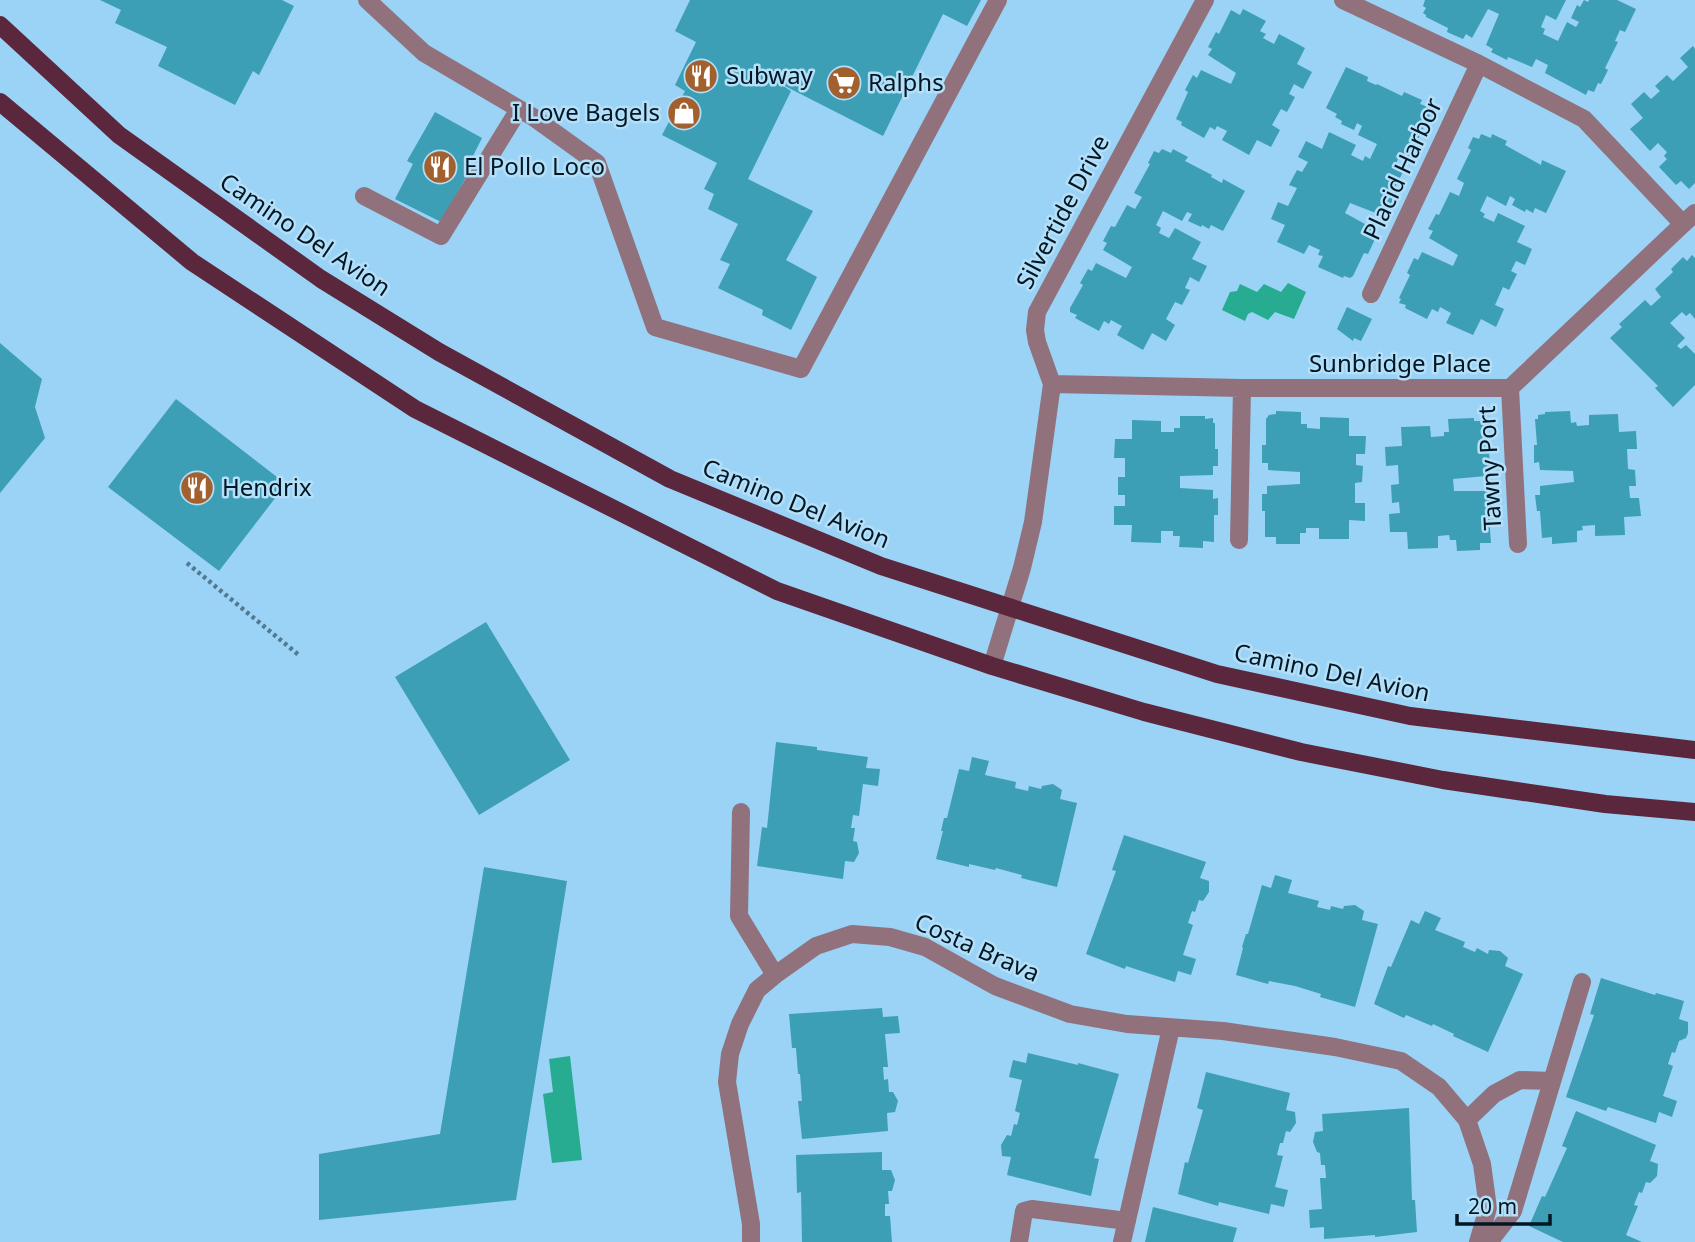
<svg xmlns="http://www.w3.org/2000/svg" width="1695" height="1242" font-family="'Noto Sans',sans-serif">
  <rect width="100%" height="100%" fill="#9ad3f6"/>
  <path fill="#28ac91" d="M1288 283 1306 292 1294 319 1275 312 1268 320 1252 312 1248 314 1245 321 1222 310 1230 292 1237 291 1240 284 1257 292 1264 284 1281 292Z
    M570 1056 582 1160 552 1163 543 1094 553 1092 549 1059Z"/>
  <path fill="#3c9fb5" d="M100 0H282L294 6 259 75 253 71 235 105 158 66 167 47 115 23 121 10Z
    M690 0H981L967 26 943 14 883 136 777 82 791 91 748 179 813 211 786 260 817 277 791 330 762 315 763 310 718 288 730 264 720 260 738 224 708 209 714 194 704 189 717 163 662 135 685 91 675 85 696 42 675 31Z
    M1425 0H1566L1556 20 1546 15 1541 27 1545 29 1543 34 1558 41 1567 22 1576 27 1579 22 1571 18 1577 5 1580 7 1584 0 1588 2 1589 0H1617L1636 9 1625 32 1620 30 1615 41 1618 42 1605 68 1608 70 1601 84 1598 83 1594 92 1588 90 1586 95 1545 73 1548 65 1536 59 1532 67 1508 57 1507 60 1491 52 1493 49 1486 45 1499 14 1488 9 1472 38 1466 34 1463 39 1447 32 1448 28 1426 17V15L1423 13 1426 8 1423 6Z
    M1243 9 1266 21 1260 31 1266 34 1263 38 1274 44 1279 34 1305 48 1297 64 1312 72 1303 89 1294 84 1289 94 1295 97 1287 112 1281 109 1272 125 1280 130 1271 147 1257 140 1249 155 1222 140 1227 131 1217 126 1215 130 1210 127 1204 138 1181 125 1182 122 1176 119 1188 92 1185 90 1193 75 1197 78 1201 70 1231 84 1236 73 1208 55 1212 49 1208 47 1216 32 1219 34 1231 10 1240 15Z
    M1693 46 1695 49V183L1689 189 1681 181 1676 185 1659 167 1667 159 1664 156 1667 152 1658 143 1650 151 1630 129 1643 118 1631 104 1644 92 1651 99 1660 91 1655 86 1667 75 1673 81 1688 67 1680 58Z
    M1346 67 1368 77 1367 81 1376 85 1377 84 1402 96 1404 92 1422 100 1420 104 1428 107 1425 113 1430 115 1409 157 1401 153 1398 159 1395 166 1404 170 1392 193 1396 194 1388 210 1384 208 1381 215 1350 203 1345 213 1374 229 1370 237 1375 239 1368 254 1364 253 1353 276 1350 278 1344 276 1343 278 1318 267 1323 256 1318 255 1320 250 1309 245 1304 254 1277 242 1285 225 1271 219 1278 202 1288 206 1297 188 1289 185 1297 170 1302 172 1308 162 1298 157 1306 141 1322 149 1329 132 1356 145 1351 155 1363 161 1365 156 1370 159 1377 144 1358 135 1362 126 1357 123 1354 130 1341 124 1342 121 1335 117 1337 114 1326 108Z
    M435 112 482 138 466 170 469 172 441 222 395 199 413 164 407 161Z
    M1481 134 1491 138 1492 134 1507 141 1505 145 1541 165 1542 160 1566 171 1546 213 1535 208 1533 213 1526 209 1525 212 1512 205 1515 199 1510 196 1506 206 1487 196 1480 211 1485 214 1483 217 1494 222 1498 213 1525 226 1517 242 1532 249 1525 265 1516 261 1511 271 1517 274 1509 290 1503 287 1495 305 1504 309 1496 327 1481 319 1473 335 1446 323 1451 313 1440 307 1438 312 1432 309 1427 319 1405 308 1406 305 1399 303 1401 299 1399 298 1410 275 1407 273 1414 258 1418 260 1422 252 1453 266 1458 255 1429 238 1433 231 1428 229 1436 214 1439 215 1450 192 1459 196 1464 183 1457 179 1471 150 1468 148 1473 137 1479 139Z
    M1162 149 1171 153 1173 149 1188 157 1185 161 1212 175 1211 177 1222 183 1223 179 1245 191 1223 231 1211 225 1209 229 1202 225 1201 227 1188 221 1192 214 1187 212 1182 221 1163 211 1156 225 1161 228 1159 233 1169 238 1175 228 1201 242 1192 259 1207 266 1199 282 1190 277 1185 288 1190 290 1182 305 1175 302 1166 319 1175 325 1166 341 1152 333 1143 350 1117 335 1122 326 1111 320 1109 324 1104 321 1099 331 1075 318 1077 315 1070 312V308L1083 285 1080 283 1088 269 1092 271 1096 263 1126 278 1132 267 1103 250 1107 243 1103 241 1111 226 1115 227 1127 205 1135 209 1142 197 1134 193 1150 164 1148 163 1154 151 1159 153Z
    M1692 255 1695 258V319L1690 313 1686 316 1682 312 1670 323 1685 338 1677 346 1681 349 1686 345 1695 354V385L1673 407 1655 388 1658 386 1610 338 1622 327 1619 324 1645 300 1651 306 1661 297 1655 289 1673 272 1671 269 1683 257 1687 261Z
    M1347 307 1372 319 1361 341 1354 338 1353 341 1337 329Z
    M0 343 42 379 35 407 45 438 0 493Z
    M176 399 286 484 219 571 108 487Z
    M1276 411 1301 412V424H1307V428L1320 429V417L1349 418V436H1366L1365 454H1356V465L1363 466 1362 482 1355 483V503H1365V521L1349 520V539H1319V528H1306V533H1300V544H1276V537H1265V511H1262V494H1267V486L1300 484V472L1268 470V463H1262V445H1266V419L1269 415 1276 414Z
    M1570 411 1571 423 1576 422 1577 426 1589 425V415L1618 414 1619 432 1636 431 1637 449H1627L1628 469 1635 470 1636 486H1629L1630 498H1639L1641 516 1624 517 1625 535 1595 536V525L1582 526 1583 530 1577 531V542L1552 544V537L1542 538 1540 511H1537L1535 495H1540V486L1574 482 1573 471 1540 470 1539 462 1534 463V445H1537L1535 419H1538V415L1545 414V412Z
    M1180 416H1205V419L1213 418V423H1215V449H1218V466H1213V475L1180 476V488L1213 490V499L1218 498V515H1214V542L1203 541V548L1179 547 1180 536H1173V531H1161V543L1131 542 1132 525H1114V506H1125V495H1118V477H1125V458H1114L1115 439H1132V420L1161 421V432H1174V428H1180Z
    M1474 418V421H1482V425H1484L1485 450H1489L1490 468H1486V476L1453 479 1454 491H1487V500H1492L1493 516H1489L1491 543H1480V550L1457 551 1456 540H1450L1449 535 1438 536V548L1408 549 1407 532H1390L1389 514 1400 513 1399 502 1392 503 1391 485 1399 484 1398 465 1386 466 1385 447 1402 446 1401 427 1430 426 1431 437 1444 436V432H1449L1448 419Z
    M486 622 570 760 479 815 395 677Z
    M776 742 817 747V750L868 757 866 768 880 769 878 786 863 784 859 816 853 815 851 828H855L853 841 857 842 859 853 854 862 845 861 843 879 757 866 762 827 767 828Z
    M972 757 989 761 985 775 1016 782 1015 788 1028 791 1029 786 1041 789 1042 786 1053 784 1062 790 1060 799 1077 803 1057 887 1021 878 1022 875 996 868 995 870 969 864V867L936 859 943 831H941L944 818H947L959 769 969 771Z
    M1124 835 1206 862 1200 878 1209 881V892L1203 901 1199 900 1195 912 1192 911 1188 923 1193 925 1183 955 1196 959 1191 975 1178 971 1175 982 1126 966 1125 969 1086 954 1116 871 1112 870Z
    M484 867 567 881 516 1200 319 1220V1154L440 1134Z
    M1275 875 1292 880 1288 893 1319 901 1317 907 1330 910 1331 906 1343 909 1344 906 1355 905 1364 911 1362 920 1378 924 1355 1007 1320 997 1321 994 1295 986 1269 981 1268 984 1236 975 1243 948 1242 947 1246 934H1248L1262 885 1271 888Z
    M1425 911 1441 918 1435 930 1465 942 1463 947 1475 952 1477 948 1488 954 1489 950 1500 951 1508 958 1505 966 1523 974 1488 1052 1453 1036 1454 1034 1433 1024 1432 1026 1406 1015 1404 1018 1374 1004 1388 966 1391 967 1411 920 1419 924Z
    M1601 978 1655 995 1656 993 1684 1001 1679 1019 1688 1022V1033L1686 1038 1679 1041 1675 1053 1672 1052 1668 1064 1673 1066 1663 1096 1677 1101 1672 1117 1659 1112 1656 1123 1608 1107 1606 1111 1566 1097 1594 1015 1590 1014Z
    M882 1008 883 1017 898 1016 900 1033 885 1034 888 1067H883L884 1080 888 1079 889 1092H893L898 1101 895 1112 887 1113 888 1131 802 1139 798 1101H802L800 1074H798L796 1048H792L789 1014Z
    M1028 1053 1078 1065V1063L1119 1074 1094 1158 1099 1159 1091 1196 1007 1175 1011 1157 1002 1156 1001 1145 1007 1135 1011 1136 1014 1124 1017 1125 1020 1113 1015 1111 1022 1080 1009 1077 1013 1060 1026 1063Z
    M1206 1072 1290 1093 1286 1110 1295 1112 1296 1123 1290 1132 1286 1131 1283 1143H1280L1277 1155 1283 1156 1275 1187 1288 1190 1284 1207 1271 1204 1269 1214 1219 1202 1218 1206 1178 1194 1185 1162 1188 1163 1203 1110 1197 1108Z
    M1409 1108 1412 1200H1415L1417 1232 1375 1237V1235L1324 1239V1227L1310 1228 1309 1210 1322 1209 1320 1178H1326L1325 1165H1321L1320 1153 1317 1152 1313 1142 1315 1132 1323 1131 1322 1114Z
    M1576 1111 1656 1145 1650 1161 1658 1164 1657 1176 1650 1183 1646 1182 1642 1193 1639 1192 1634 1205 1638 1206 1626 1235 1642 1242H1563L1529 1226 1542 1196 1545 1197 1567 1148 1562 1146Z
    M882 1152V1170H891L895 1180 892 1191H888L889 1204H885V1216H890L892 1242H802L801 1192 797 1193 796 1155Z
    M1153 1207 1237 1228 1233 1242H1145Z"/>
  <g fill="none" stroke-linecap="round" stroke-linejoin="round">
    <path stroke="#517991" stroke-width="4.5" stroke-dasharray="3.5 3.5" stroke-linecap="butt" d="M187 563 300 656"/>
    <path stroke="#91717c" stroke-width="18" d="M367 0 424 53 533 117 597 163 655 327 801 369 998 0
      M1343 0 1479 64 1584 119 1683 224 1695 213
      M364 196 441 236 519 109
      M1371 294 1479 64
      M1052 384 1242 388H1510L1683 224
      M1510 388 1518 544
      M1239 540 1242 388
      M992 666 1022 568 1033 522 1052 384 1037 342 1035 330 1037 312 1205 0
      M741 812 739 916 775 975
      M1467 1120 1494 1094 1520 1080 1552 1081
      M751 1242V1224L727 1082 730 1054 740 1024 757 990 775 975 816 946 852 934 890 937 925 947 995 986 1070 1014 1127 1024 1223 1031 1335 1047 1401 1061 1439 1087 1467 1120 1482 1164 1488 1208 1478 1242
      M1019 1242 1024 1211 1032 1209 1127 1221
      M1122 1242 1171 1028
      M1489 1242 1513 1211 1582 982"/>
    <path stroke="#5b273d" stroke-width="18" d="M0 25 119 135 321 279 439 352 670 479 881 566 1217 674 1410 716 1695 750
      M0 102 192 262 415 409 777 591 992 666 1144 712 1301 752 1443 780 1605 804 1695 812"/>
  </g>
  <defs>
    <g id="restaurant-disc" transform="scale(1.75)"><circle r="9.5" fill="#a2602e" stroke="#b4dff9"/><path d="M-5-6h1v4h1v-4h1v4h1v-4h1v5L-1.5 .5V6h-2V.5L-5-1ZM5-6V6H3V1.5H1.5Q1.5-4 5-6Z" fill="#fff"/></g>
    <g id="supermarket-disc" transform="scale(1.75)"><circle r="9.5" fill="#a2602e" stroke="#b4dff9"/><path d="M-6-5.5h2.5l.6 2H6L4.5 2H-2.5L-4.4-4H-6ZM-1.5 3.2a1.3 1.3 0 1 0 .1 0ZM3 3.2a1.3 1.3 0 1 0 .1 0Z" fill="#fff"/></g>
    <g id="shop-disc" transform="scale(1.75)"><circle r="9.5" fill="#a2602e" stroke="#b4dff9"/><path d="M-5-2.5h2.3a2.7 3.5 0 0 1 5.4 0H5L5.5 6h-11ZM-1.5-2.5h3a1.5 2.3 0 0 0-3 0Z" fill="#fff"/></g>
  </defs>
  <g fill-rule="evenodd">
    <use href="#restaurant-disc" x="701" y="76"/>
    <use href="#supermarket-disc" x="844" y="83"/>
    <use href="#shop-disc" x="684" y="113"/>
    <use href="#restaurant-disc" x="440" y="167"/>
    <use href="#restaurant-disc" x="197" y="488"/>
  </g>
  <g text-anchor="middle" stroke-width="5" stroke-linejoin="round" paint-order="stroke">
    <g font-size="24" fill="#011723" stroke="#b4dff9" text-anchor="start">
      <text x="726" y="84">Subway</text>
      <text x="868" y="91">Ralphs</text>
      <text x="660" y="121" text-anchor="end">I Love Bagels</text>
      <text x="464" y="175">El Pollo Loco</text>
      <text x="222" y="496">Hendrix</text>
    </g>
    <g font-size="24" fill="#011723" stroke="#b4dff9">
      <text transform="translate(1403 169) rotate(-65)" y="8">Placid Harbor</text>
      <text transform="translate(1063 212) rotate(-62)" y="8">Silvertide Drive</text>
      <text transform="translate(305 235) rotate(34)" y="8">Camino Del Avion</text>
      <text x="1400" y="372">Sunbridge Place</text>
      <text transform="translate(1490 468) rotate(-93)" y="8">Tawny Port</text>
      <text transform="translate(796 504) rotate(22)" y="8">Camino Del Avion</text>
      <text transform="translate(1332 673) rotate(12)" y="8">Camino Del Avion</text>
      <text transform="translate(977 948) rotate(24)" y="8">Costa Brava</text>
    </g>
  </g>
  <path d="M1457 1214v10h93v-10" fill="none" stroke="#011723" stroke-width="3.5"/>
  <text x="1468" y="1214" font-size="21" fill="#011723" stroke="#b4dff9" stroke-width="5" paint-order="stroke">20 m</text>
</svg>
